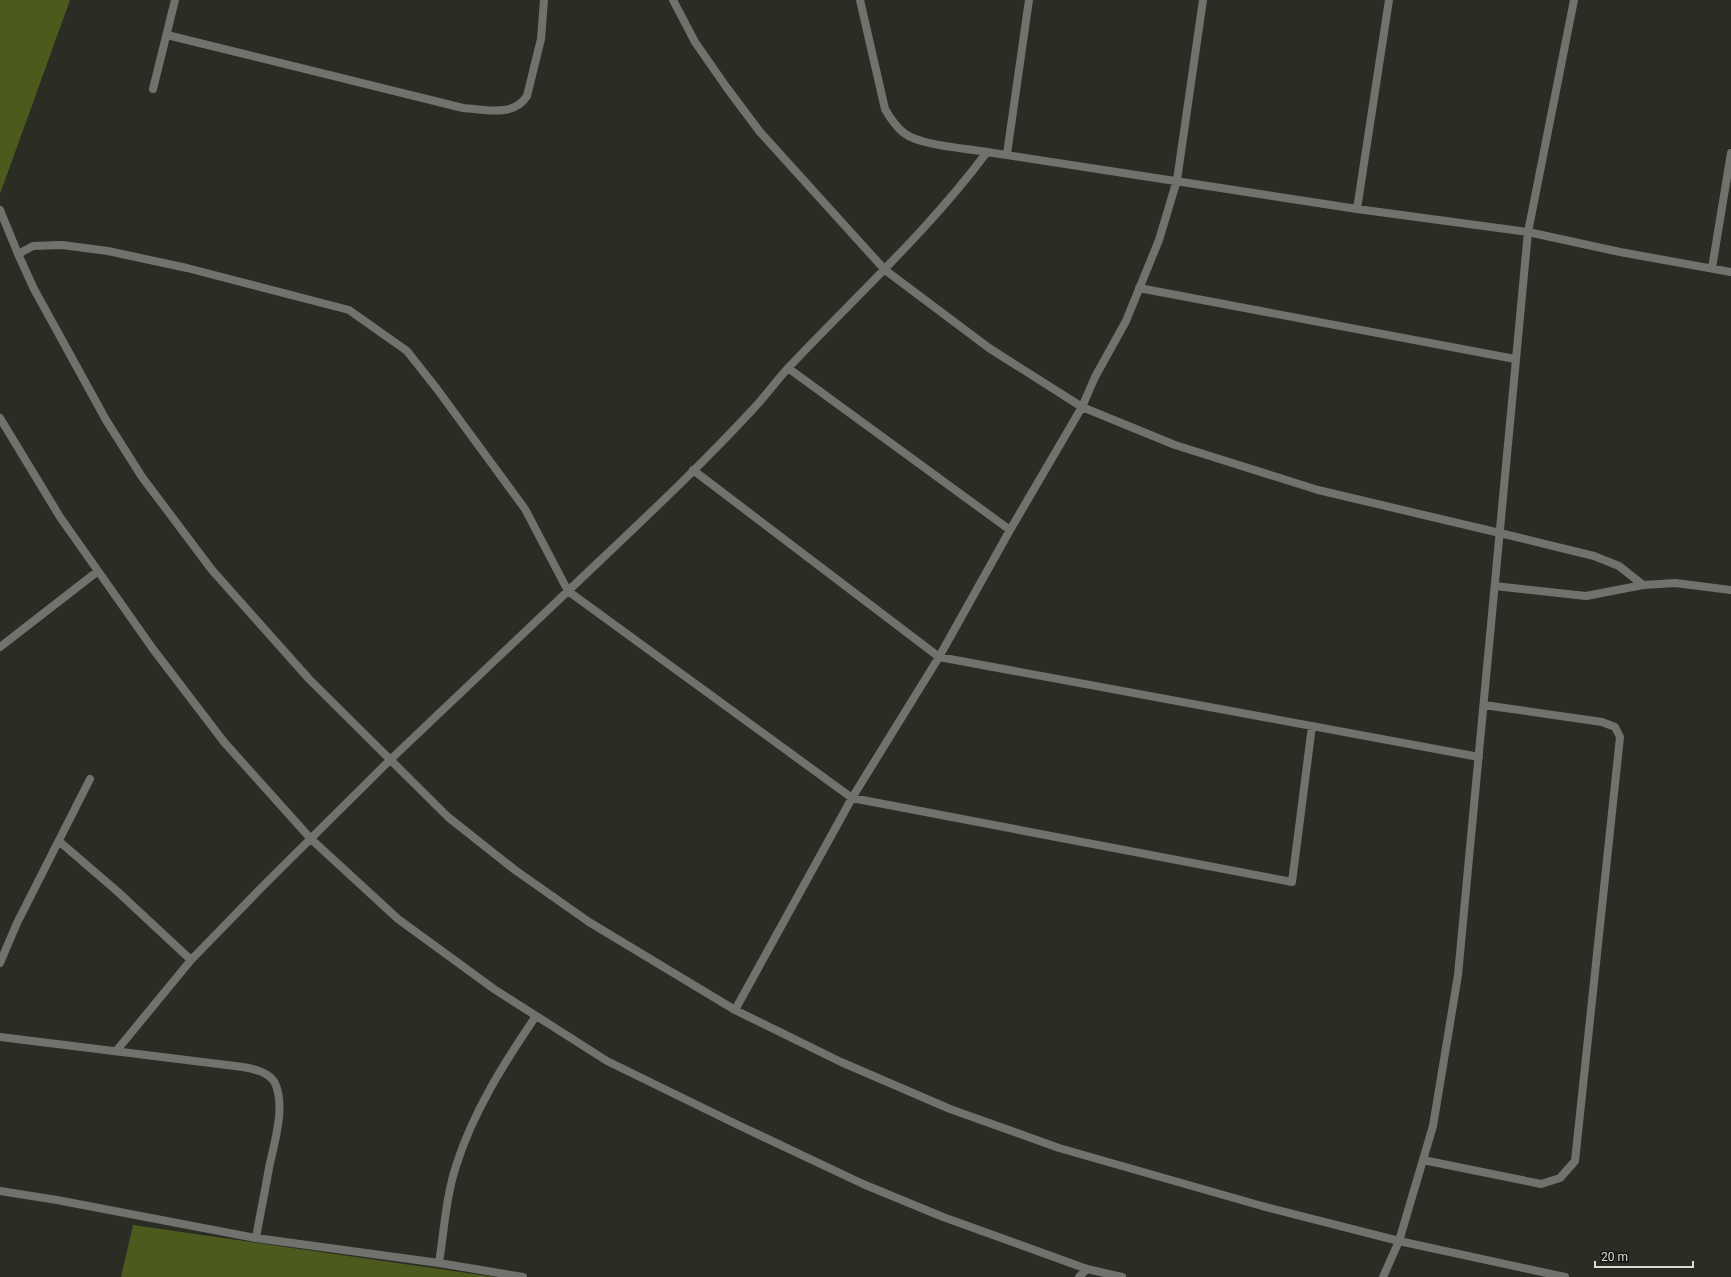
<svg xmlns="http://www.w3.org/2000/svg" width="1731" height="1277" font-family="Roboto,sans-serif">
  <rect width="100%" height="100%" fill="#2b2d25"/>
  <path fill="#4c5a1d" d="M0 0H70L0 194Z
    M133 1225 495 1277H121Z"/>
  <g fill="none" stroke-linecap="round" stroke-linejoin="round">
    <path stroke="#71726e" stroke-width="8" d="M1500 533 1594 556 1619 566 1643 585
      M1495 586 1586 596 1643 585 1675 583 1731 590"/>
    <path stroke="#71726e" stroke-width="8" d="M673 0 695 42 727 88 760 132 885 270 989 348 1082 407 1175 445 1318 490 1500 533
      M860 0 885 109C890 118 895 126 904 133 921 146 965 148 987 152
      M167 35 463 108C484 109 513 118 527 96L541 39 544 0
      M153 89 175 0
      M1007 154 1029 0
      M1357 209 1389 0
      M0 210 18 254
      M1712 268 1731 153
      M1139 288 1515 359
      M788 368 1010 530
      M0 418 60 517 153 649 224 742 311 839 398 919 494 989 607 1061 736 1124 863 1184 943 1217 1087 1269 1122 1277
      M693 470 939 657 1479 757
      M0 647 98 571
      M60 842 118 892 191 960
      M0 963 17 923 90 779
      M735 1010 852 798 939 657 1010 530 1082 407 1095 377 1126 321 1159 240 1177 180 1203 0
      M0 1037 243 1067C254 1069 269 1072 275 1083 286 1108 274 1143 269 1168 265 1191 260 1215 256 1238
      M117 1050 191 960 263 886 390 760 568 591 852 798 1292 882 1312 726
      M1423 1160 1541 1184 1560 1178 1575 1161 1620 737 1615 727 1602 722 1484 705
      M0 1191 57 1200 256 1238 439 1263 523 1277
      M439 1263C444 1231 446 1197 456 1166 473 1112 504 1063 536 1016
      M1079 1277 1087 1269
      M1383 1277 1399 1241 1433 1126 1458 975 1528 232 1574 0
      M1565 1277 1399 1241 1262 1206 1059 1148 950 1109 841 1062 735 1010 589 922 515 870 448 817 309 679 212 570 142 477 106 420 34 289 18 254 33 246 62 245 108 251 187 268 349 310 407 351 437 389 525 509 568 591C631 531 696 471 755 407 767 394 777 380 789 367 856 296 929 230 987 152L1357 209 1528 232 1620 252 1731 272"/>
  </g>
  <path d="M1595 1261v6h98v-6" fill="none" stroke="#dadcd6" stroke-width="2"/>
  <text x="1601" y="1261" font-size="12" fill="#dadcd6" stroke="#141511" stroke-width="3" paint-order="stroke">20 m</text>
</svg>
